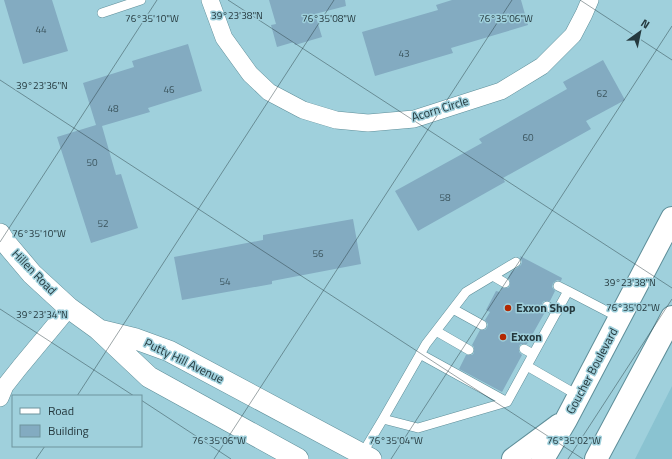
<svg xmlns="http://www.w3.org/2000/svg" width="672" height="459" font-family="'Titillium Web',sans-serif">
  <rect width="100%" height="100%" fill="#9fd0dc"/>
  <path fill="#8ac3d1" d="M672 386V459H635Z"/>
  <path fill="#83abc1" d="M4 0H52L68 51 23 64Z
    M269 0H345L346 6 315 14 322 37 295 45 294 42 277 47 271 25 276 24Z
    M452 0H521L528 25 451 48 453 53 375 76 362 32 438 10 436 5Z
    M188 44 202 91 148 108 150 112 102 126 116 175 121 174 138 228 91 243 57 137 96 125 83 83 134 67 132 61Z
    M603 60 625 100 586 121 591 129 503 178 505 182 418 231 395 191 482 143 479 139 567 89 563 82Z
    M353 219 361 264 272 281V284L182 300 174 257 263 240V235Z
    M520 256 562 278 561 281 557 280 553 283 552 287 555 291 550 301H544L542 303V309L545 312 527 344H521L519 346V352L522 355 502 392 459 369 466 355H472L474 353V347L472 345 480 330H485L487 328 488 324 485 320 490 312 486 310 496 291 500 292 502 288H508L510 286V280L508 278 511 272 521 265 522 262Z"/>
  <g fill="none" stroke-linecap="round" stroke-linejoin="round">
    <g stroke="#5e8e99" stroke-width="10">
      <path id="service" d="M102 13 141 0
        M493 276 505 283
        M558 286 568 291
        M547 306 557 312
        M453 309 482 325
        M436 331 469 350
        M524 349 533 354
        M420 354 507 402
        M527 366 579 396
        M383 419 426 344 466 292 516 262
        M362 454 383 419 418 428 507 402 568 291 620 318"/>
    </g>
    <g stroke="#5e8e99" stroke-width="18">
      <path id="minor" d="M210 0 224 38 250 74 269 92 303 110 336 120 368 123 414 119 501 91 542 66 573 35 584 14 590 0
        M0 398 5 386 20 367 69 308"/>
    </g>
    <g stroke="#5e8e99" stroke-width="22">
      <path id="tertiary" d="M0 234 5 242 32 274 69 308 98 329 149 377 298 459
        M99 330 136 339 169 351 371 459"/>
    </g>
    <g stroke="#5e8e99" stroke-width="24">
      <path id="secondary" d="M513 459 559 425
        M543 459 566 420 672 218
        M596 459 672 317"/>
    </g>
    <use href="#service" stroke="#fff" stroke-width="9"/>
    <use href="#minor" stroke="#fff" stroke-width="17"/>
    <use href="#tertiary" stroke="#fff" stroke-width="21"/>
    <use href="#secondary" stroke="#fff" stroke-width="22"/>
  </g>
  <path fill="none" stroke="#25393e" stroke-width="1" stroke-opacity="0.45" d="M228 0 672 288M580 0 672 60M0 80 583 459M0 242 157 0M0 309 134 396M77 396 334 0M141 400 231 459M36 459 45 446M214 459 512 0M391 459 672 26M568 459 672 299"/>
  <g fill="#b32803" stroke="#9fd0dc" stroke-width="1.5">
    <circle cx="508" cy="308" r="4"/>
    <circle cx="503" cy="337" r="4"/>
  </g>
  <g text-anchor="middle" stroke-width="3" stroke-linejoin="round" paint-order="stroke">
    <g font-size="10" fill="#3c565f">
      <text x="41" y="33">44</text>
      <text x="404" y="57">43</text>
      <text x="169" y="93">46</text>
      <text x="602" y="97">62</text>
      <text x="113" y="112">48</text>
      <text x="528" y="141">60</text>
      <text x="92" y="166">50</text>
      <text x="445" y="201">58</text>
      <text x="103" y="227">52</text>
      <text x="318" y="257">56</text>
      <text x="225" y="285">54</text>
    </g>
    <g font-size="12" fill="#25393e" stroke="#9fd0dc">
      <text transform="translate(440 109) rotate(-17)" y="4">Acorn Circle</text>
      <text transform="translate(34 272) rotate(46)" y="4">Hillen Road</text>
      <text transform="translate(184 361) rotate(26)" y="4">Putty Hill Avenue</text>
      <text transform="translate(592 371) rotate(-62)" y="4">Goucher Boulevard</text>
    </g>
    <g font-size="12" font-weight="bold" fill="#25393e" stroke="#9fd0dc" text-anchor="start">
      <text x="516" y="312">Exxon Shop</text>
      <text x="511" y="341">Exxon</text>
    </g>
  </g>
  <g font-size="10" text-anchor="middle" fill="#25393e" stroke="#9fd0dc" stroke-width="3" stroke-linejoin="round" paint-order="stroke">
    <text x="237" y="19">39°23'38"N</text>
    <text x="152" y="22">76°35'10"W</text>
    <text x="329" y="22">76°35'08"W</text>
    <text x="506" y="22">76°35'06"W</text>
    <text x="42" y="89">39°23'36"N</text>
    <text x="39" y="237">76°35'10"W</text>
    <text x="630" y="286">39°23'38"N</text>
    <text x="633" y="311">76°35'02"W</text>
    <text x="42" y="318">39°23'34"N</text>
    <text x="219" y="444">76°35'06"W</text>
    <text x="396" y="444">76°35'04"W</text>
    <text x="574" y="444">76°35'02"W</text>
  </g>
  <rect x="12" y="395" width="130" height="52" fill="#9fd0dc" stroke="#6e949d"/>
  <rect x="20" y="408" width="20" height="6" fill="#ffffff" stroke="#6e949d"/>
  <text x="48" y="415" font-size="12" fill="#25393e">Road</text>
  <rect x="20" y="425" width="20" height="12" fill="#83abc1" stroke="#6e949d"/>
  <text x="48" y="435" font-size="12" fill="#25393e">Building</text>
  <g transform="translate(640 32) rotate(33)" stroke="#9fd0dc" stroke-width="3" paint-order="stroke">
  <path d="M0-3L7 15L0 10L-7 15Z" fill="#25393e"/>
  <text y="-6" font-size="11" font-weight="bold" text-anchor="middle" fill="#25393e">N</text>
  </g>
</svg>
